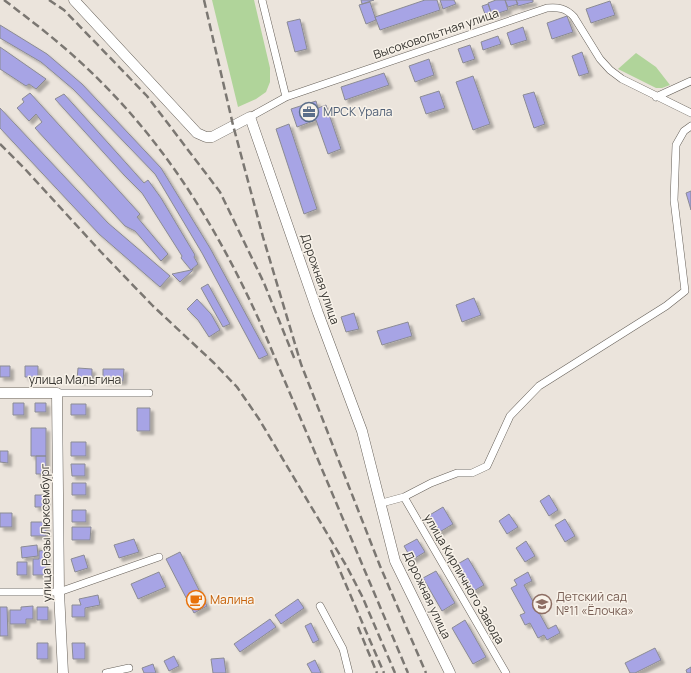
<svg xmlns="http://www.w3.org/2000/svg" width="691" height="673" font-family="Manrope,sans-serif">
  <defs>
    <filter id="shadow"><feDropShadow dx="3.5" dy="3.5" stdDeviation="1" flood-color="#0004"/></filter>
  </defs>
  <rect width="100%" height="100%" fill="#ebe4dc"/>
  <path fill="#b0d49a" d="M212 0H254L270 68V82L266 92 256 99 238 107Z
    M636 53 656 67 670 85 662 88H656L618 69Z"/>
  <path fill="#a7a4e5" stroke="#8b8b94" filter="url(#shadow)" d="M361 0H374L362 4Z
    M425 0H437L440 10 380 30 375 17Z
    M440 0H454L456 4 443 9Z
    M496 0H505L508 10 492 15 488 3Z
    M505 0H516L518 4 508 7Z
    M516 0H533V2L518 6Z
    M610 1 615 15 591 23 586 9Z
    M370 2 376 20 366 24 359 5Z
    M488 4 491 12 485 14 482 6Z
    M567 16 573 32 552 39 547 23Z
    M300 19 307 49 295 52 287 22Z
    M0 25 47 54 82 84 161 168 210 248 268 355 259 359 202 253 155 174 73 89 41 62 0 38Z
    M523 27 527 40 511 45 507 33Z
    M498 36 501 44 483 50 481 42Z
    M470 45 475 59 463 63 458 49Z
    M0 47 46 79 36 89 29 84 26 86 0 69Z
    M582 52 589 73 579 76 572 56Z
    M429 59 434 75 415 82 409 66Z
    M384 73 389 85 345 100 341 87Z
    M473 76 490 124 473 130 456 82Z
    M439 91 445 108 426 114 420 97Z
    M534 92 545 124 534 128 523 95Z
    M30 93 140 214 137 217 168 254 161 261 135 231 125 226 35 128 42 122 36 114 29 121 17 108 24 102 22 99Z
    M64 94 144 183 148 180 161 198 195 255 194 257 198 264 191 270 181 258 182 256 142 193 124 175 55 99Z
    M316 101 318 108 326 105 341 149 328 154 316 120 297 127 291 109Z
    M0 108 108 223 170 276 160 287 99 234 0 128Z
    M289 124 317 209 304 214 276 129Z
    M691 191V210L686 193Z
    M193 268 192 271 180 282 172 274 191 270Z
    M208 284 230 324 223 327 201 288Z
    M474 298 481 315 462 322 456 305Z
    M197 299 211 314 220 330 209 337 198 320 187 309Z
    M354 313 359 329 346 332 341 317Z
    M408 322 412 336 382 345 377 331Z
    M0 366H10V377H0Z
    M25 366H38V377H25Z
    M78 368 92 369V381H77Z
    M103 369H124L123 381H103Z
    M13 403H24V415H13Z
    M35 403H46V412H35Z
    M71 404H86V415H71Z
    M137 408H150V431H137Z
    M31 428H46V456H31Z
    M71 442H86V456H71Z
    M0 451H8V463L0 462Z
    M36 456H46V474H36Z
    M71 464H85V476H72Z
    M72 483H86V495H72Z
    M35 495H46V507H35Z
    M549 495 558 510 549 516 540 501Z
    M443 507 453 524 438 533 428 516Z
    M72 510H86V522H72Z
    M0 513H12V527H0Z
    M509 514 518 527 507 534 499 521Z
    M565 519 575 536 565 542 555 525Z
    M31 522H46V536H31Z
    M72 527H91L90 540H72Z
    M134 539 139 552 119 558 114 545Z
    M417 539 425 552 412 560 404 546Z
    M526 541 535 556 525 562 516 548Z
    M37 545 38 556 22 558 21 547Z
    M46 550V575H33V559H39V551Z
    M180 552 207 606 194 613 166 559Z
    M84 555 88 568 75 572 71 559Z
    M468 558 484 585 472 592 456 565Z
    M17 562H27V575H17Z
    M436 571 455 603 442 611 423 578Z
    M159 572 166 587 138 599 131 584Z
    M528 572 532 581 524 585 548 629 556 625 560 633 547 640 544 635 538 638 530 623 525 625 520 615 525 613 511 588 517 585 514 580Z
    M98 595 100 605 85 608V617H72V605H81L79 599Z
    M298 599 304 608 281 624 275 615Z
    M33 606V619H26V624H10V610H21V607Z
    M0 607H7L8 636H0Z
    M37 607H48V620H37Z
    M270 619 276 627 240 652 234 644Z
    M465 620 486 657 473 664 452 628Z
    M311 623 319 640 313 643 305 626Z
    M37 643H48V659H37Z
    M72 643H85V659H73Z
    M655 648 661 660 635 673H630L625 663Z
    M174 656 179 666 169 671 164 661Z
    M224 658 226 673H213L211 659Z
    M315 660 321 673H312L307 664Z
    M153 664 156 673H144L142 668Z
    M691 667V673H687L686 670Z"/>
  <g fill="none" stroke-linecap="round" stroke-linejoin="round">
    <g stroke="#666059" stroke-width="8">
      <path id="street" d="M262 0 286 97
        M656 97 691 81
        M250 117 286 97 547 8C558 7 566 8 574 17L600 59 610 70 622 79 691 113
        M57 393H149
        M404 497 506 673
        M382 503 404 497 431 483 457 473H472L487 466 510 416 539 386 666 306 685 291 674 200 676 145 684 131 691 126
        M0 592H59L159 557
        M320 606 343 649 349 673
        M106 673 129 668"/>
    </g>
    <g stroke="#666059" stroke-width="11">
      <path id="secondary" d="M74 0 197 133 206 137H212L250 117 318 313 362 431 395 561 450 673
        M0 393H57L59 592 63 673"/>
    </g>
    <use href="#street" stroke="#fff" stroke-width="7"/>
    <use href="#secondary" stroke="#fff" stroke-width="10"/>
    <path stroke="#7b7772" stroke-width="2.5" stroke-dasharray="8 4" stroke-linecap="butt" d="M4 0C29 19 54 38 77 59 159 133 214 221 259 320L408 673
      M49 0 64 10 147 96 220 192 264 283 295 360
      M204 0 233 125 263 237 301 364 380 566 426 673
      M0 144 25 169 101 252 153 306 214 363 237 387 259 419 347 567 362 596 395 673
      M331 550 384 673
      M358 627 377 673"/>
  </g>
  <defs>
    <g id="office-ring" transform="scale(1)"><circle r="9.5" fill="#f8f2e9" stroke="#5c6f8a" stroke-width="1.5"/><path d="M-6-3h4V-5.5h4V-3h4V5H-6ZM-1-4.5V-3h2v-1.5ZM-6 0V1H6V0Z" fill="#5c6f8a"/></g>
    <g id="cafe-ring" transform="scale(1)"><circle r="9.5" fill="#f8f2e9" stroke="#e8710a" stroke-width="1.5"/><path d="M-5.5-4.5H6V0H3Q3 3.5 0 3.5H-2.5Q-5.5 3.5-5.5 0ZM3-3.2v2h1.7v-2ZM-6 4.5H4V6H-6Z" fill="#e8710a"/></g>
    <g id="school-ring" transform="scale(1)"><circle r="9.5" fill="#f8f2e9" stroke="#8d6e63" stroke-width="1.5"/><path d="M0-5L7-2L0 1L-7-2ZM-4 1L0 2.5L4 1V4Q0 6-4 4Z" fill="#8d6e63"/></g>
  </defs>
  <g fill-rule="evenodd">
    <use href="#office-ring" x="309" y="112"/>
    <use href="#cafe-ring" x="196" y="600"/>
    <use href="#school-ring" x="542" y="604"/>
  </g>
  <g text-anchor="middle" stroke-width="3" stroke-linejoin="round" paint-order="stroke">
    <g font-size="12" fill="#363430" stroke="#f8f2e9">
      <text transform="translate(436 34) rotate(-19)" y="4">Высоковольтная улица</text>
      <text transform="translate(320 279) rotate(71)" y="4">Дорожная улица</text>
      <text x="75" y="384">улица Мальгина</text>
      <text transform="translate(46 533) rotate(-91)" y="4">улица Розы Люксембург</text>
      <text transform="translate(464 579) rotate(60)" y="4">улица Кирпичного Завода</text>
      <text transform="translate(427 595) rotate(65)" y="4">Дорожная улица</text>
    </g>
    <g font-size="12" fill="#4e5e75" stroke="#f8f2e9" text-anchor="start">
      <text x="323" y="116">МРСК Урала</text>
    </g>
    <g font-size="12" fill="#785e54" stroke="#f8f2e9" text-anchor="start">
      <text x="556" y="601">Детский сад<tspan x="556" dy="14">№11 «Ёлочка»</tspan></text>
    </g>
    <g font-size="12" fill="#c56008" stroke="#f8f2e9" text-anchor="start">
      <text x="210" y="604">Малина</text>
    </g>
  </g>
</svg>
